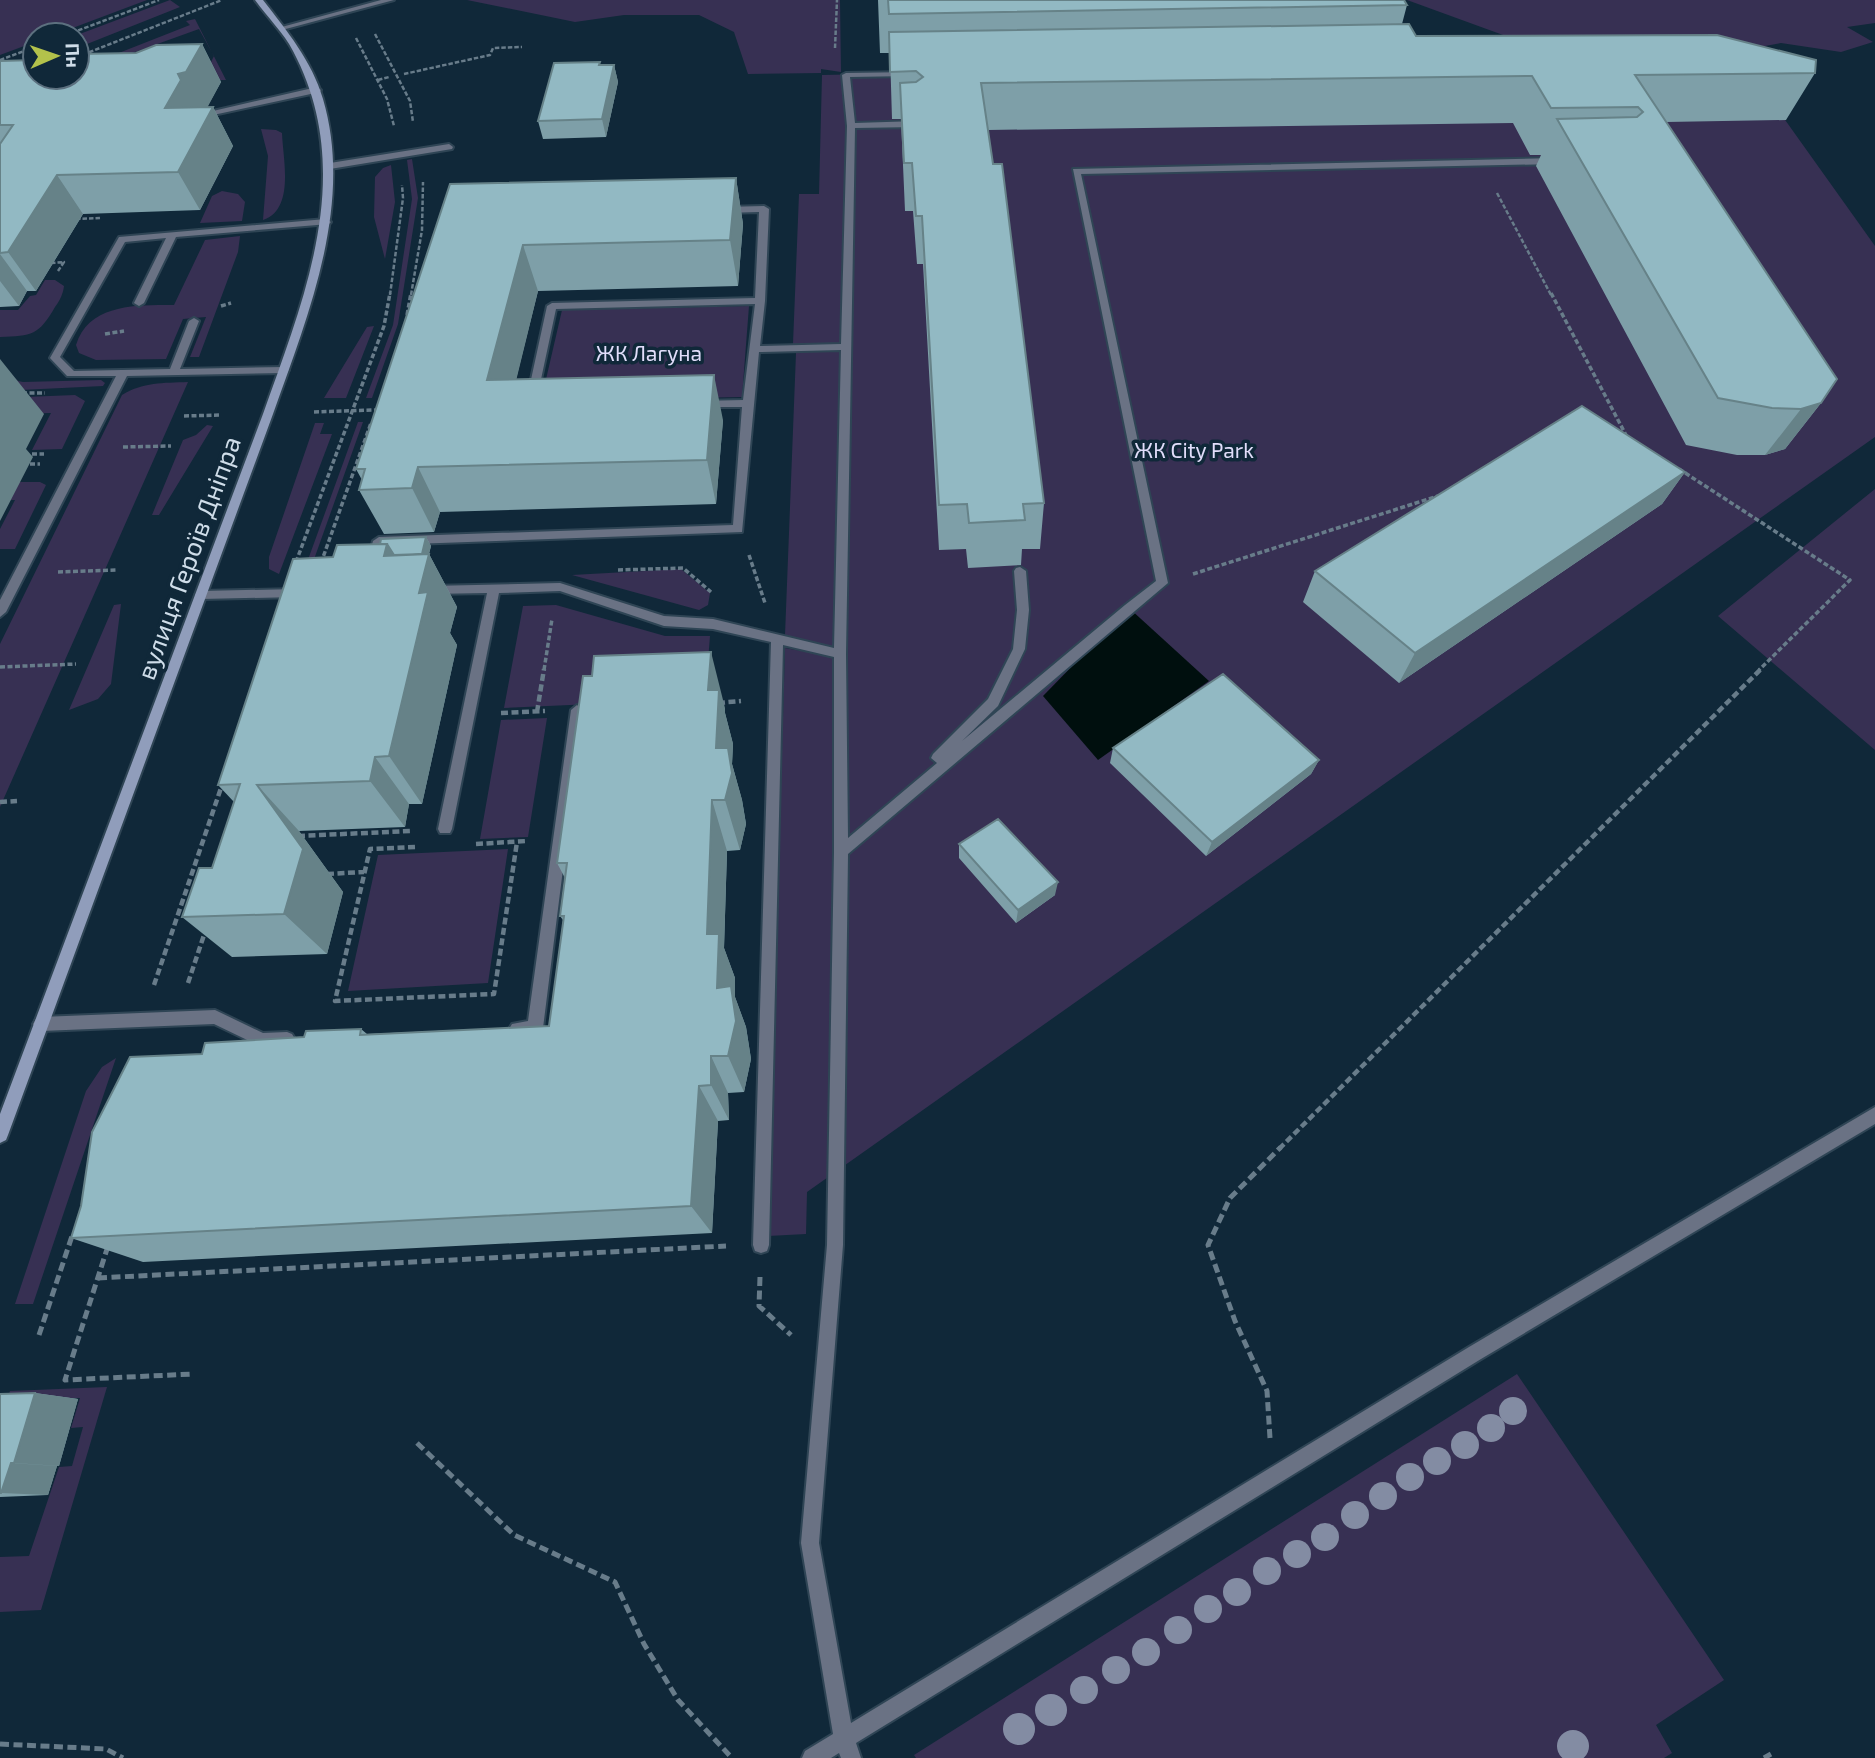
<svg xmlns="http://www.w3.org/2000/svg" width="1875" height="1758" font-family="'Exo 2',sans-serif">
  <rect width="100%" height="100%" fill="#102839"/>
  <path fill="#373053" d="M0 0H147L54 35H35V42L0 55Z
    M170 0 180 7 77 48V35Z
    M467 0H840L841 72 821 69V73L748 74 734 32 699 15H624L575 22Z
    M1407 0H1875V23L1847 27 1873 42 1841 52 1781 43 1733 52 1525 43Z
    M195 19 226 80H202L214 56 199 29 124 56 106 58 190 25 186 21Z
    M1741 58 1875 246V437L807 1192 806 1234 768 1236 785 648 807 652V641L785 635 796 353 815 351V343L793 344 799 194H819L822 75Z
    M261 129 276 130 282 133C283 160 295 209 263 220L268 156Z
    M412 159 418 198 398 324 372 398H366L393 325 412 199 407 160Z
    M391 165 395 202 385 259 374 217 375 177 383 168Z
    M222 191 238 194 245 202 242 221 200 223 212 196Z
    M240 236 238 252 199 357H190L206 317 183 319 166 359 96 360 79 353 76 345C89 303 138 305 174 305L205 240Z
    M45 280H55L64 286C63 294 60 300 55 307 39 335 32 336 0 337V310H18L30 296 36 295Z
    M749 306 742 397 541 401 562 310Z
    M374 326 346 398H324L367 327Z
    M2 366 18 381 23 382 101 380 105 383 103 386 0 391Z
    M188 382 0 807V644L122 395C143 382 163 383 188 382Z
    M75 395 85 401 62 449 32 450 51 413 0 414V398Z
    M358 422H363L307 579H301Z
    M315 423H324L320 434H332L279 574 269 569V557Z
    M207 425 213 426 159 515H152L183 440 196 435Z
    M16 482H40L46 485 15 549H0V529L15 500H6Z
    M1875 489V750L1718 616Z
    M681 569 710 593 708 605 699 610 572 575Z
    M121 604 111 684 98 699 69 710 114 605Z
    M556 605 665 636H710L705 699 504 708 523 606Z
    M547 718 528 837 480 839 501 720Z
    M508 849 488 983 348 991 378 855Z
    M116 1058 33 1304H15L86 1091 102 1067Z
    M1517 1374 1724 1680 1656 1725 1672 1753 1664 1758H916L914 1755Z
    M107 1387 41 1610 0 1612V1557L29 1556 59 1467 72 1466 83 1427 71 1428 80 1398 7 1399 10 1391Z"/>
  <path fill="#000f0e" d="M1129 608 1209 681 1098 760 1043 696Z"/>
  <g fill="none" stroke-linecap="round" stroke-linejoin="round">
    <g stroke="#2f4555" stroke-width="4">
      <path id="service" d="M381 0H394L282 30 278 28Z
        M913 72 914 74 910 76 850 77 855 123 917 121 921 124 917 127 855 128 846 654 848 838 937 763 931 758 933 754 988 699 1013 649 1017 610 1014 571 1016 568 1020 567 1026 571 1029 610 1025 649 998 706 962 741 1125 605 1156 581 1073 169 1555 158 1559 161 1555 164 1081 174 1168 583 848 854 843 1245 819 1543 851 1723 1469 1347 1875 1107V1124L1481 1359 856 1743 861 1758H841L839 1753 831 1758H802L805 1751 833 1734 801 1543 827 1245 834 852V657L783 645 769 1245 767 1251 761 1253 755 1251 753 1245 771 642 713 629 664 626 560 591 499 593 452 829 450 833H440L438 829 487 593 430 594 424 590 430 586 560 583 664 616 713 619 834 648 841 350 759 352 742 532 384 545 378 563 374 564 368 560 373 541 379 537 733 525 742 407H700L695 404 700 401 743 400 755 304 556 309 537 398 532 401 527 398 547 306 552 303 755 298 759 212 724 213 719 210 724 207 764 206 769 209 765 301 760 346 841 344 847 126 842 75 846 73Z
        M317 87 321 90 320 92 204 117 200 114Z
        M449 144 453 147 452 149 330 169 326 166 330 163Z
        M326 219 331 222 329 224 176 237 144 303 139 306 134 303 166 238 125 242 60 357 74 371 170 369 189 321 194 318 199 321 180 369 284 367 289 370 284 373 127 376 6 612 0 617V600L116 376H67L50 358 119 237Z
        M298 589 304 593 298 597 201 599 195 595 201 591Z
        M577 705 583 710 543 1028 540 1033C532 1036 520 1037 512 1034L509 1029 512 1024 528 1021 571 710Z
        M215 1010 263 1033 287 1032 292 1034 295 1039 292 1044 262 1047 214 1024 41 1031 36 1029 33 1024 36 1019 41 1017Z"/>
    </g>
    <g stroke="#2f4555" stroke-width="4">
      <path id="secondary" d="M255 0H263C287 31 312 61 323 99 354 205 308 315 273 414L8 1135 6 1140 0 1143V1114L263 414C305 296 357 172 293 51 284 33 267 17 255 0Z"/>
    </g>
    <path stroke="#687c8a" stroke-width="2.5" stroke-dasharray="4.5 2" stroke-linecap="butt" d="M375 34 410 101 413 122
      M66 35 159 0
      M356 38 387 99 394 126
      M835 48 837 0
      M77 57 222 0
      M0 60 35 47
      M404 74 490 55 493 48 522 47
      M378 80 389 77
      M1497 193 1551 295
      M76 219 102 218
      M51 263 64 262 58 271
      M390 295 403 198 402 185
      M411 295 422 230 423 182"/>
    <path stroke="#687c8a" stroke-width="3.5" stroke-dasharray="5 2.5" stroke-linecap="butt" d="M1551 293 1627 437
      M221 306 231 303
      M407 315 411 293
      M105 334 124 331
      M22 393H45
      M314 412 375 410
      M184 416 221 415
      M123 447 171 446
      M32 454H44
      M30 464H40
      M1679 469 1850 580 1759 670
      M749 555 765 603
      M296 562 384 326 390 293
      M321 563 371 423
      M618 570 683 568 711 592
      M58 572 117 570
      M1193 574 1438 496
      M0 667 76 664
      M544 670 552 619"/>
    <path stroke="#687c8a" stroke-width="4.5" stroke-dasharray="7 3.5" stroke-linecap="butt" d="M718 703 741 701
      M537 712 544 669
      M501 713 545 711
      M0 802 17 801
      M298 836 411 831
      M476 844 527 841
      M415 847 370 849 335 1001 494 994 517 842
      M327 874 364 872
      M188 983 205 932
      M154 985 222 785
      M1279 1149 1761 669"/>
    <path stroke="#687c8a" stroke-width="5" stroke-dasharray="9 4.5" stroke-linecap="butt" d="M108 1246 65 1380 193 1374
      M760 1277 759 1306 791 1335
      M98 1278 726 1246
      M39 1335 73 1233
      M1270 1438 1267 1391 1235 1321 1208 1245 1230 1198 1281 1147
      M417 1443 514 1535 615 1582 644 1644 678 1700 732 1758
      M0 1744 106 1749 123 1758
      M1764 1758 1771 1754"/>
    <use href="#service" fill="#6a7284" fill-rule="evenodd"/>
    <use href="#secondary" fill="#909dbb" fill-rule="evenodd"/>
  </g>
  <g fill="#838ca3">
    <circle cx="1513" cy="1411" r="14"/>
    <circle cx="1491" cy="1428" r="14"/>
    <circle cx="1465" cy="1445" r="14"/>
    <circle cx="1437" cy="1461" r="14"/>
    <circle cx="1410" cy="1477" r="14"/>
    <circle cx="1383" cy="1496" r="14"/>
    <circle cx="1355" cy="1515" r="14"/>
    <circle cx="1325" cy="1537" r="14"/>
    <circle cx="1297" cy="1554" r="14"/>
    <circle cx="1267" cy="1571" r="14"/>
    <circle cx="1237" cy="1592" r="14"/>
    <circle cx="1208" cy="1609" r="14"/>
    <circle cx="1178" cy="1630" r="14"/>
    <circle cx="1146" cy="1652" r="14"/>
    <circle cx="1116" cy="1670" r="14"/>
    <circle cx="1084" cy="1690" r="14"/>
    <circle cx="1051" cy="1710" r="16"/>
    <circle cx="1019" cy="1729" r="16"/>
    <circle cx="1573" cy="1746" r="16"/>
  </g>
  <path fill="#7e9fa8" d="M878 0H1404L1407 5 1402 24 1416 36 1815 73 1786 120 1666 122 1821 403 1785 449 1765 455H1737L1686 445 1536 166 1541 155H1530L1513 123 988 130 1044 503 1040 549H1022L1021 565 968 568 966 549 939 550 923 264H917L913 211H905L901 119H892L890 53H880Z
    M202 44 221 82 207 107H213L233 146 200 210 83 214 36 291H27L19 306 0 307V61L35 77 136 53Z
    M600 62V65H614L618 82 606 137 543 139 538 121Z
    M736 178 743 224 738 286 538 291 516 379 723 420 716 504 440 512 434 532 384 534 359 490 362 480 356 469 450 184Z
    M1685 472 1662 504 1399 683 1303 602 1315 571Z
    M426 537 431 546 429 554 457 607 450 633 457 645 422 804H409L405 827 299 831 343 892 327 954 232 957 182 917 212 868 234 802 218 785 333 557 380 544Z
    M725 708V713L733 744 732 764 742 800 746 824 740 850 727 851 724 948 735 978V997L746 1027 751 1059 744 1092 728 1093 729 1120 718 1121 712 1233 143 1262 71 1238 202 1054 361 1029 367 1034 549 1026 563 920 560 916 565 878 557 863Z
    M1113 748 1319 760 1311 774 1206 856 1110 763Z
    M959 844 1055 895 1016 923 959 858Z
    M35 1393 78 1399 59 1466H57L48 1495 0 1497V1394Z"/>
  <path fill="#668288" d="M202 44 221 82 206 110 165 108 178 74Z
    M614 65 618 82 606 137 602 119Z
    M213 107 233 146 200 210 178 172Z
    M57 175 83 214 36 291 8 252Z
    M736 178 743 224 738 286 730 240Z
    M523 245 538 291 505 426 487 380Z
    M0 254 27 291 19 306 0 281Z
    M0 359 44 414 26 449 33 457 0 521Z
    M714 375 723 420 716 504 707 460Z
    M1821 403 1785 449 1765 455 1801 409Z
    M418 467 440 512 434 532 412 488Z
    M1685 472 1662 504 1399 683 1415 653Z
    M426 537 431 546 421 583 416 575Z
    M387 544 417 597 384 556Z
    M429 554 457 607 450 633 457 645 422 804 389 756 419 593Z
    M711 652 725 708V713L733 744 732 764 742 800 746 824 740 850 725 800 716 748 708 690Z
    M375 757 409 804 405 827 370 781Z
    M1319 760 1311 774 1206 856 1212 842Z
    M257 785 299 831 343 892 327 954 284 914Z
    M712 800 727 851 724 948 735 978V997L746 1027 751 1059 744 1092 728 1056 717 988 707 934Z
    M1058 882 1055 895 1016 923 1018 910Z
    M711 1056 728 1093 729 1120 711 1085Z
    M699 1086 718 1121 712 1233 691 1206Z
    M35 1393 78 1399 59 1466 14 1463Z
    M11 1463 57 1466 48 1495 1 1493Z"/>
  <path fill="#92b9c3" stroke="#668288" stroke-width="2" d="M888 0H1404L1407 5 889 14Z
    M1409 24 1416 36 1717 35 1816 60 1815 73 1635 75 1837 379 1821 403 1801 409 1772 408 1718 398 1557 119 1637 117 1643 112 1638 107 1551 108 1532 76 981 83 993 164H1002L1044 503 1023 504 1025 520 969 523 967 504 939 505 922 216H916L912 163H904L900 83 916 82 923 77 916 71 890 72 889 32Z
    M202 44 186 72 178 74 181 80 165 108 213 107 178 172 57 175 8 252 0 253V144L13 125H0V61L35 60V77H77V54L136 53 156 45Z
    M600 62 599 65H614L602 119 538 121 554 63Z
    M736 178 730 240 523 245 487 380 714 375 707 460 418 467 412 488 359 490 365 469H356L450 184Z
    M1582 406 1685 472 1415 653 1315 571Z
    M426 537 422 554 394 555 387 544H380L381 539Z
    M387 544 384 556 429 554 419 593 428 592 389 756 375 757 370 781 257 785 303 849 284 914 182 917 199 868H212L240 784 218 785 293 559 333 557 337 545Z
    M711 652 708 690H719L716 748H728L732 773 725 800H712L707 934H719L717 988 731 986 736 1021 728 1056H711V1085L699 1086 691 1206 71 1238 81 1206 92 1132 130 1057 202 1054 205 1043 304 1037 306 1031 361 1029 360 1035 549 1026 564 916H560L567 863H557L583 676H592L594 656Z
    M1223 674 1319 760 1212 842 1113 748Z
    M998 819 1058 882 1018 910 959 844Z
    M35 1393 14 1463H11L1 1493H0V1394Z"/>
  <g text-anchor="middle" stroke-width="7" stroke-linejoin="round" paint-order="stroke">
    <g font-size="21" fill="#e1ddfa" stroke="#102839">
      <text x="649" y="361">ЖК Лагуна</text>
      <text x="1194" y="458">ЖК City Park</text>
    </g>
    <g font-size="26" fill="#cfdde9" stroke="#102839">
      <text transform="translate(189 558) rotate(-70)" y="9">вулиця Героїв Дніпра</text>
    </g>
  </g>
  <g transform="translate(56 56) rotate(88)"><circle r="33" fill="#102839" stroke="#5c707f" stroke-width="2"/>
  <path d="M0-5L12 26L0 18L-12 26Z" fill="#b3c24b"/>
  <text y="-10" font-size="19" font-weight="bold" text-anchor="middle" fill="#cfdde9">Пн</text>
  </g>
</svg>
